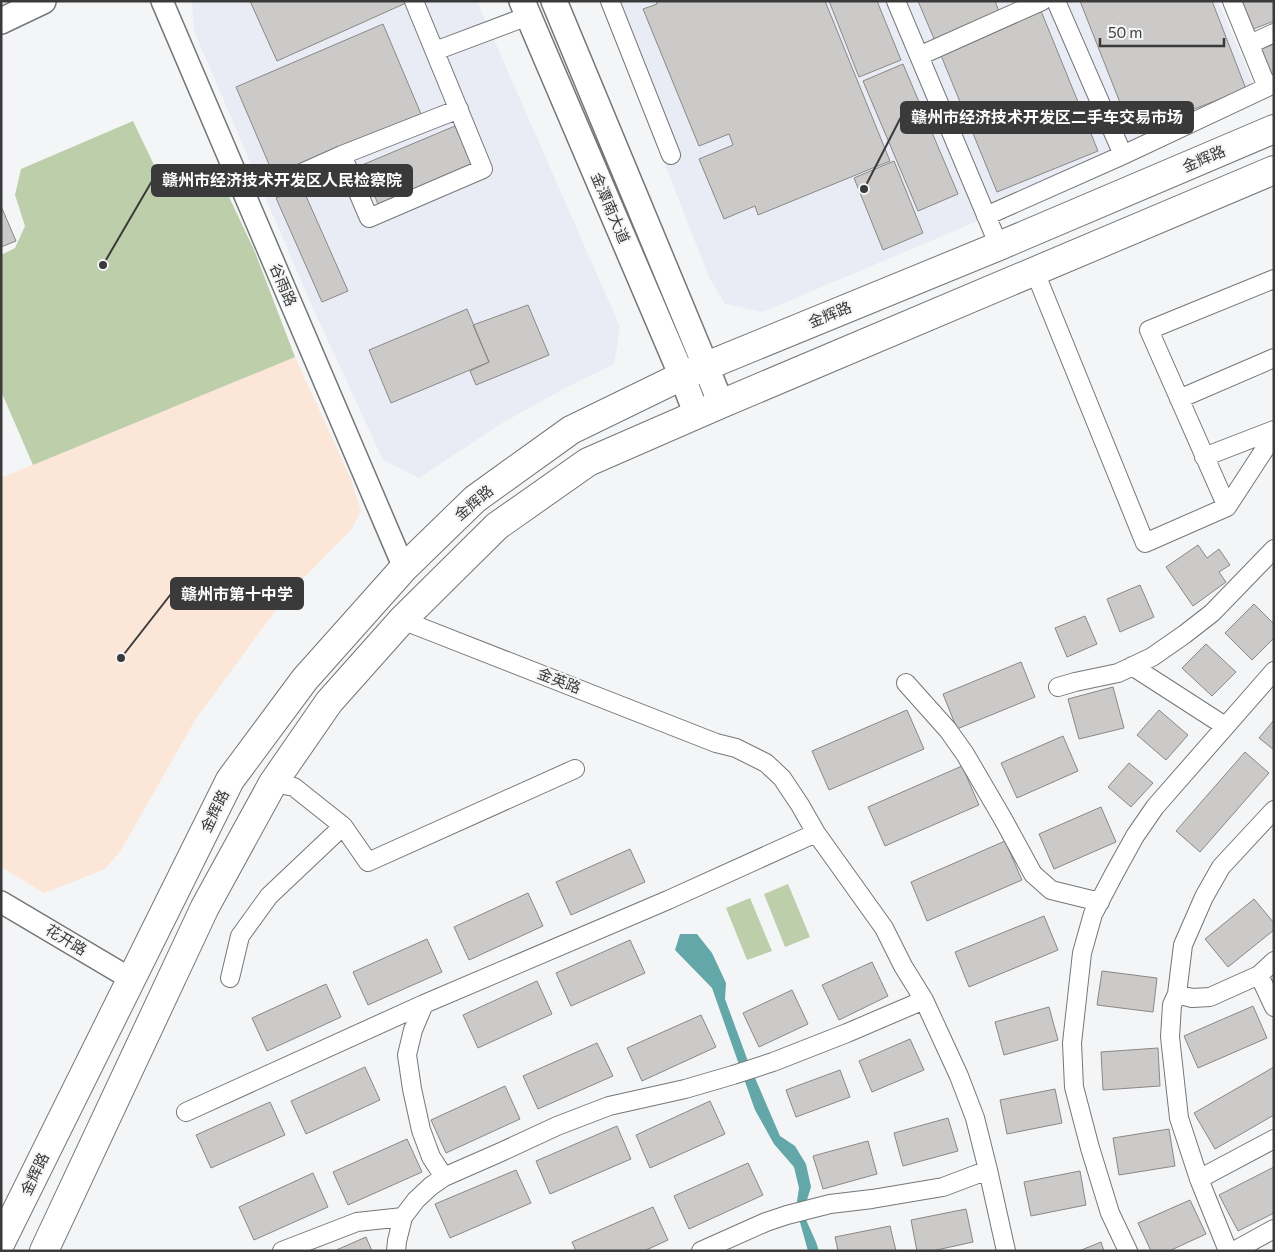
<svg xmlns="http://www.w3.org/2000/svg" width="1275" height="1252" font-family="Commissioner,'Noto Sans SC',sans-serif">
  <rect width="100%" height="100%" fill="#f4f5f6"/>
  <path fill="#e9ecf5" d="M192 1H477L620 327 614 364 567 387 499 425 419 478 383 460 312 306 194 31Z
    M601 1H1218L1260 101 763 312 725 304 709 277Z"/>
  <path fill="#fce6d8" d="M295 357 350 477 361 511 351 530 287 595 195 720 121 850 105 869 44 893 1 867V478Z"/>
  <path fill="#bdceaa" d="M133 121 165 188 214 165 255 252 295 357 33 465 1 391V255L15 248 25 226 15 195 21 169Z
    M788 884 810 937 785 947 764 894Z
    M750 898 772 951 747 960 726 908Z"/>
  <path fill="#63a7a9" d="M680 934H697L712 953 726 983 725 999 749 1064 780 1136 795 1146 806 1164 811 1187 803 1213 816 1242 819 1251H808L796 1208 799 1188 794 1167 774 1144 755 1110 712 988 675 950Z"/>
  <path fill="#cccac9" stroke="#8a8887" d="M250 1H405L406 3 277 61Z
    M656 1H825L890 161 758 215 755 206 724 219 699 159 733 145 729 134 699 146 643 9 657 4Z
    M829 1H877L901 60 859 77Z
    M918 1H995L1000 14 935 41Z
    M1080 1H1212L1246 89 1132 133Z
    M1241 1H1274V21L1251 30Z
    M1041 11 1098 151 997 192 940 53Z
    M383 24 421 114 274 176 236 87Z
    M1274 44V77L1271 78 1259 50Z
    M903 64 958 194 918 211 863 81Z
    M455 126 472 165 378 204 362 165Z
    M894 161 923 233 883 250 854 178Z
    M302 187 348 291 322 302 276 198Z
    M1 206 16 241 1 247Z
    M528 305 549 355 476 385 470 371 489 362 473 325Z
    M467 309 489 362 391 403 369 350Z
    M1198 545 1207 558 1219 549 1230 565 1219 572 1226 582 1193 606 1166 567Z
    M1140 585 1154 617 1120 632 1107 599Z
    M1254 604 1274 624V638L1252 660 1225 633Z
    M1085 616 1097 644 1067 657 1055 628Z
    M1206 644 1236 672 1212 696 1182 668Z
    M1021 662 1035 697 957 729 943 694Z
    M1113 687 1124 728 1079 739 1068 699Z
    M907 710 924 749 829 790 812 751Z
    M1159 710 1188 735 1166 760 1137 735Z
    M1274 720V750L1259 738Z
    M1063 736 1078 771 1017 798 1001 763Z
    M1245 752 1269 773 1200 852 1176 831Z
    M1129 763 1153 783 1131 807 1108 787Z
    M962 766 979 805 885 846 868 807Z
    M1101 807 1116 842 1054 869 1039 834Z
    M1005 841 1022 880 927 921 911 882Z
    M630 849 645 882 571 915 556 882Z
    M528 893 543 926 469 960 454 927Z
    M1254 899 1274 923V930L1228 967 1205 939Z
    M1044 916 1058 950 969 987 955 952Z
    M427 939 442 972 368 1005 353 972Z
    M630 940 645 973 571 1006 556 973Z
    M872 962 888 996 839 1020 822 985Z
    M1102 971 1157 978 1153 1012 1097 1005Z
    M537 981 552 1014 478 1048 463 1015Z
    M326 984 341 1017 267 1051 252 1018Z
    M792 990 808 1024 759 1047 743 1013Z
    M1253 1006 1267 1038 1198 1068 1184 1036Z
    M1049 1007 1058 1040 1004 1055 995 1022Z
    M701 1015 716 1047 642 1081 627 1048Z
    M910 1039 924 1070 872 1092 859 1061Z
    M597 1043 613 1076 538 1109 523 1076Z
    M1158 1048 1160 1086 1103 1090 1101 1052Z
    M365 1067 380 1100 306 1134 291 1101Z
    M1274 1067V1115L1215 1149 1194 1113Z
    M840 1070 850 1097 796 1117 786 1090Z
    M505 1086 520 1119 446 1153 431 1120Z
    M1055 1089 1062 1123 1007 1134 1000 1100Z
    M710 1101 725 1134 650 1168 636 1135Z
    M270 1102 285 1135 211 1168 196 1135Z
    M948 1118 958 1151 903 1166 894 1133Z
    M617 1126 631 1159 550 1194 536 1161Z
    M1169 1129 1175 1166 1119 1175 1113 1138Z
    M407 1139 422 1172 348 1205 333 1172Z
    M868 1141 877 1174 823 1189 813 1156Z
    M748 1163 763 1195 689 1229 674 1196Z
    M1274 1167V1213L1238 1231 1219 1195Z
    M516 1170 531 1203 450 1238 435 1204Z
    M1080 1171 1086 1205 1031 1216 1024 1182Z
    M313 1173 328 1207 254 1240 239 1207Z
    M1190 1200 1206 1234 1169 1251H1151L1138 1223Z
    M653 1207 668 1240 644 1251H576L572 1242Z
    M966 1209 973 1242 932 1251H917L911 1220Z
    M890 1226 896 1251H838L835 1237Z
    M366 1237 372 1251H334Z
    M1101 1242 1104 1251H1079Z"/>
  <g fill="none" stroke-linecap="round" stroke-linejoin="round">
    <g stroke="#757677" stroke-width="20">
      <path id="minor" d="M610 1 671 155
        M896 1 999 246
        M1056 1 1123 155
        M1232 1 1267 87
        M1250 44 1274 33
        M435 51 528 16
        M919 56 1042 1
        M342 155 369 218 483 169 414 1
        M275 185 342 155 459 109
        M986 216 1123 155 1274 84
        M1035 272 1145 543 1227 507 1274 435
        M1179 399 1274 358
        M1204 457 1274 430
        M1227 507 1149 330 1274 279
        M402 620 716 743 736 748 766 763 782 778 800 805 816 833 884 928 903 966 924 1000 959 1076 975 1118 988 1170 1006 1251
        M1132 666 1225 726
        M906 683 948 730 965 754 1003 819 1033 874 1051 890 1100 902
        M1058 687 1075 682 1118 673 1152 657 1185 634 1212 613 1274 549
        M343 826 368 862 575 769
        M1259 975 1274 1007
        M230 978 240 936 269 896 343 826 294 787 273 783
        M1177 994 1192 998 1210 997 1259 975 1274 961
        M186 1112 424 1004
        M444 1177 431 1157 421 1130 412 1089 407 1055 413 1030 424 1004 668 900 816 833
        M1199 1179 1274 1139
        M282 1251 357 1222 403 1217
        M396 1251 397 1241 403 1217 416 1200 431 1186 444 1177 501 1152 557 1126 609 1106 685 1089 733 1075 773 1062 847 1033 924 1000
        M701 1251 766 1222 787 1215 830 1204 872 1199 943 1187 988 1170
        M1128 1251 1110 1213 1090 1148 1074 1087 1072 1043 1082 953 1093 914 1114 874 1135 836 1155 807 1274 671
        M1228 1251 1199 1179 1179 1118 1170 1037 1172 1005 1177 994 1183 945 1204 897 1221 867 1274 810
        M1234 1251 1274 1229"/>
    </g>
    <g stroke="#757677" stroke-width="24">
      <path id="tertiary" d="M162 1 404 568
        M1 902 131 979"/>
    </g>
    <g stroke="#757677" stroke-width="28">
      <path id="secondary" d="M522 1 682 376 697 415
        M554 1 706 367 721 404
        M1 21 43 1"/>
    </g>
    <g stroke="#757677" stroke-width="30">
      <path id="primary" d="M1 1242 230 780 305 679 404 568 475 499 571 430 682 376 999 246 1274 129
        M44 1251 205 907 273 783 329 702 402 620 497 526 588 462 721 404 1274 170"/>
    </g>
    <use href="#minor" stroke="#fff" stroke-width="18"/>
    <use href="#tertiary" stroke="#fff" stroke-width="21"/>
    <use href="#secondary" stroke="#fff" stroke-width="25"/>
    <use href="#primary" stroke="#fff" stroke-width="28"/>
  </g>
  <g text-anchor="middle" stroke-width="4" stroke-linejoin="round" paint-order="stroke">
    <g font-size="15" fill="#3a3a3a" stroke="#f4f5f6">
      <text transform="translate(1204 159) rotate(-23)" y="5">金辉路</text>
      <text transform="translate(610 208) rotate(67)" y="5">金潭南大道</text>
      <text transform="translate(283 285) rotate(67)" y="5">谷雨路</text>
      <text transform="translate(830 315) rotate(-22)" y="5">金辉路</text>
      <text transform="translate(474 503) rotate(-40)" y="5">金辉路</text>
      <text transform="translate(559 681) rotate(21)" y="5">金英路</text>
      <text transform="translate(215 811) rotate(-64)" y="5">金辉路</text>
      <text transform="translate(66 940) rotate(31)" y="5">花开路</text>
      <text transform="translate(35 1174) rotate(-64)" y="5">金辉路</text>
    </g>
  </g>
  <path fill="none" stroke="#3a3a3a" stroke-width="2" d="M864 189L901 117M103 265L152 181M121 658L171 594"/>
  <g fill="#3a3a3a" stroke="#f4f5f6" stroke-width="2">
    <circle cx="864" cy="189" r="5"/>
    <circle cx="103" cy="265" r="5"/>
    <circle cx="121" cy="658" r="5"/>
  </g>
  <g fill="#3a3a3a" stroke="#3a3a3a" stroke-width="2">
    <rect x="901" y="102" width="292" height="31" rx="5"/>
    <rect x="152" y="165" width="260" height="31" rx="5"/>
    <rect x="171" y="578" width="132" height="31" rx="5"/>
  </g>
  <g font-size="16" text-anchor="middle" font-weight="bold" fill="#fff">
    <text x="1047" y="123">赣州市经济技术开发区二手车交易市场</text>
    <text x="282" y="186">赣州市经济技术开发区人民检察院</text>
    <text x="237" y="600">赣州市第十中学</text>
  </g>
  <rect width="1275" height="1252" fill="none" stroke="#3a3a3a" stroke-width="5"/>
  <path d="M1100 38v8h124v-8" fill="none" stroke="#3a3a3a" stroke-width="2.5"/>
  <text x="1108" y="38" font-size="15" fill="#3a3a3a" stroke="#f4f5f6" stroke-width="4" paint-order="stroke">50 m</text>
</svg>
